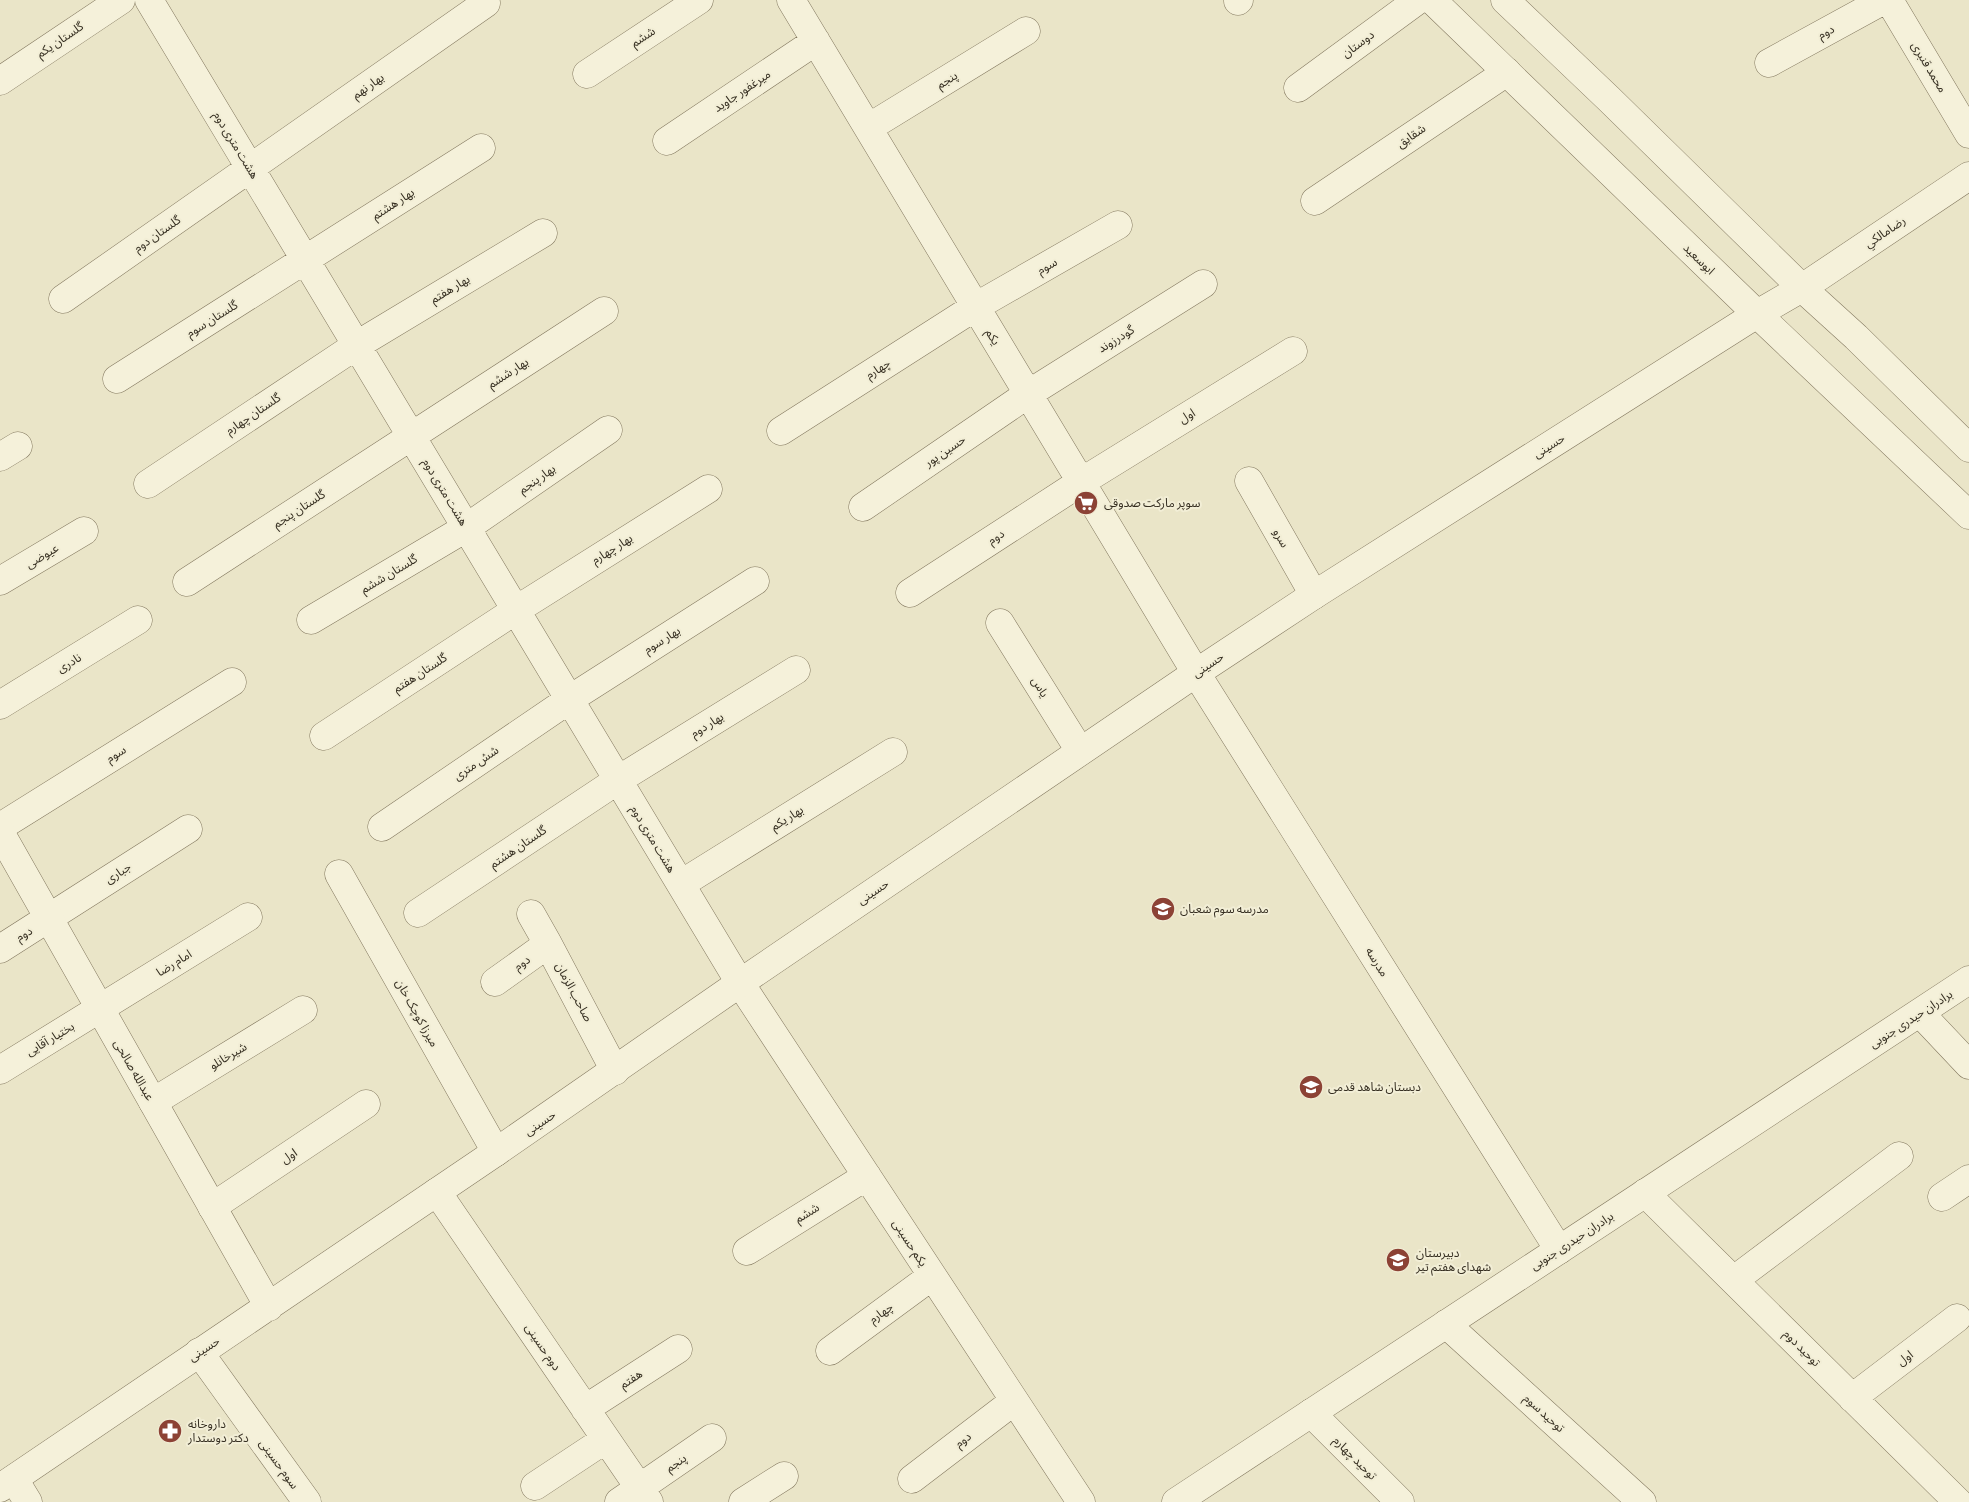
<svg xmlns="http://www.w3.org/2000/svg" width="1969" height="1502" font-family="'Crimson Pro','Noto Sans Arabic',serif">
  <rect width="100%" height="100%" fill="#eae5c8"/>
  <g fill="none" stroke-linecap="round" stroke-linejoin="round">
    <g stroke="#83785f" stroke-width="29">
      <path id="minor" d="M149 0 740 983 1081 1502
        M791 0 1196 673 1559 1250
        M1889 0 1969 134
        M1238 1 1239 0
        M1769 63 1884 0
        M587 74 699 0
        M0 81 121 0
        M1298 88 1418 0
        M868 128 1026 31
        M667 141 816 41
        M1315 201 1507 72
        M63 299 486 3
        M117 379 481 148
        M781 431 975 307 1118 225
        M0 457 18 446
        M1249 481 1314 595
        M148 484 357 345 543 233
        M863 507 1028 394 1203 284
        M0 581 84 531
        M187 582 604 311
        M910 593 1081 482 1293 351
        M311 620 466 528 608 430
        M1000 623 1080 751
        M0 705 138 620
        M324 736 516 610 708 489
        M0 827 232 682
        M382 827 570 699 755 581
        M339 874 496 1152
        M681 884 893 752
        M418 913 618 780 796 670
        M531 914 548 944 615 1071
        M0 949 188 829
        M495 982 548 944
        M1920 1013 1969 1065
        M0 1070 248 917
        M153 1102 303 1010
        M437 1192 649 1502
        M1645 1193 1958 1502
        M1942 1197 1969 1179
        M212 1207 366 1104
        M747 1251 867 1176
        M1734 1280 1899 1156
        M1446 1324 1642 1502
        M830 1351 932 1276
        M199 1352 307 1502
        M1852 1398 1957 1318
        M585 1409 678 1349
        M1311 1413 1400 1502
        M14 1479 28 1502
        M912 1479 1014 1401
        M535 1486 606 1439
        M619 1502 712 1438
        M743 1502 784 1476"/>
    </g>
    <g stroke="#83785f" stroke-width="29">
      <path id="tertiary" d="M1432 0 1757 314 1969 515
        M1505 0 1609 99 1802 288 1856 337 1969 448
        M0 832 269 1307
        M0 1488 496 1152 740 983 1196 673 1314 595 1757 314 1802 288 1969 176
        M1176 1502 1969 980"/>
    </g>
    <use href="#minor" stroke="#f5f1da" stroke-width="28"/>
    <use href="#tertiary" stroke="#f5f1da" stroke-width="28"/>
  </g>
  <defs>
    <g id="supermarket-disc" transform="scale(1.25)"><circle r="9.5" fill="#8c4235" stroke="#f2eed6"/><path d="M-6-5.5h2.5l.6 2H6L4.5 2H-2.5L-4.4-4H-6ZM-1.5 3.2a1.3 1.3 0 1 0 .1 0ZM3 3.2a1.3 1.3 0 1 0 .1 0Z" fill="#fff"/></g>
    <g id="school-disc" transform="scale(1.25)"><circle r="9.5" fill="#8c4235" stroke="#f2eed6"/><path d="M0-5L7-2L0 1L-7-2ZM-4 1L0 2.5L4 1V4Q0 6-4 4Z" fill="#fff"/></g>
    <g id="pharmacy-disc" transform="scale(1.25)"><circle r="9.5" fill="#8c4235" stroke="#f2eed6"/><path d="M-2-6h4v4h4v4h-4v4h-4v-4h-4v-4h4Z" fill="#fff"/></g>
  </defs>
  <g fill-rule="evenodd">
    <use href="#supermarket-disc" x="1086" y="503"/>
    <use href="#school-disc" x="1163" y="909"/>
    <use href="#school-disc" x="1311" y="1087"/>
    <use href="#school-disc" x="1398" y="1260"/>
    <use href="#pharmacy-disc" x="170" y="1431"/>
  </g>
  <g text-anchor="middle" stroke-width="4" stroke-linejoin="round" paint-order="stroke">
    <g font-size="12" fill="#352e21" stroke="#f2eed6">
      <text transform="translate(1826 32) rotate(-29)" y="4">دوم</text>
      <text transform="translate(643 37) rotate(-33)" y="4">ششم</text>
      <text transform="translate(60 40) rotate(-34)" y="4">گلستان یکم</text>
      <text transform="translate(1358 44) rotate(-36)" y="4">دوستان</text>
      <text transform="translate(1929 67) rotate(59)" y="4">محمد قنبری</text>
      <text transform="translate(947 80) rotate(-32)" y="4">پنجم</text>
      <text transform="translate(368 86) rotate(-35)" y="4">بهار نهم</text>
      <text transform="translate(742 91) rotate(-34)" y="4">میرغفور جاوید</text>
      <text transform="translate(1411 136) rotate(-34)" y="4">شقایق</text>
      <text transform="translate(236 145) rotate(59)" y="4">هشت متری دوم</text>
      <text transform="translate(393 204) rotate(-33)" y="4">بهار هشتم</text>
      <text transform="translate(1885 232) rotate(-34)" y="4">رضامالكي</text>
      <text transform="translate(157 234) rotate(-35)" y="4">گلستان دوم</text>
      <text transform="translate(1699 259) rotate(44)" y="4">ابوسعید</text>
      <text transform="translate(1047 266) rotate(-30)" y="4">سوم</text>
      <text transform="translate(450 289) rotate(-31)" y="4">بهار هفتم</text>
      <text transform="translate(212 319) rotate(-32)" y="4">گلستان سوم</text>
      <text transform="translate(993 337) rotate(59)" y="4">یکم</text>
      <text transform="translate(1116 339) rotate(-32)" y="4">گودرزوند</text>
      <text transform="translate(878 369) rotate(-33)" y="4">چهارم</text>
      <text transform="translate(508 373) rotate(-33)" y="4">بهار ششم</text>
      <text transform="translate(253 414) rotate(-34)" y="4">گلستان چهارم</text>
      <text transform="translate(1187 416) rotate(-32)" y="4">اول</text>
      <text transform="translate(1549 446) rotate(-32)" y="4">حسینی</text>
      <text transform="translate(945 451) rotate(-34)" y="4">حسین پور</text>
      <text transform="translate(537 479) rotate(-35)" y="4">بهار پنجم</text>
      <text transform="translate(445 492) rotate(59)" y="4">هشت متری دوم</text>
      <text transform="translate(299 509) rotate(-33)" y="4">گلستان پنجم</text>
      <text transform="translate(996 537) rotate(-33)" y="4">دوم</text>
      <text transform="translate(1281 538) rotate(61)" y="4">سرو</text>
      <text transform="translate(612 549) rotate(-32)" y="4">بهار چهارم</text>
      <text transform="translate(42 556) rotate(-31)" y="4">عیوضی</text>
      <text transform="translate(389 574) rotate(-31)" y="4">گلستان ششم</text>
      <text transform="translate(662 640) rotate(-32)" y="4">بهار سوم</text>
      <text transform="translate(69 663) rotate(-31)" y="4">نادری</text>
      <text transform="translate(1208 665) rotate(-34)" y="4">حسینی</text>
      <text transform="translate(420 673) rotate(-33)" y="4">گلستان هفتم</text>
      <text transform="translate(1040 687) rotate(58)" y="4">یاس</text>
      <text transform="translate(707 725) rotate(-32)" y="4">بهار دوم</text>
      <text transform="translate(116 754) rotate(-32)" y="4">سوم</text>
      <text transform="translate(476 763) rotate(-34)" y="4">شش متری</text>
      <text transform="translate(787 818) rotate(-32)" y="4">بهار یکم</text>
      <text transform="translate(653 839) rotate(59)" y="4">هشت متری دوم</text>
      <text transform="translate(518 847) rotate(-34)" y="4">گلستان هشتم</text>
      <text transform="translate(118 873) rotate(-33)" y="4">جباری</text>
      <text transform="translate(873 892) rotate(-34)" y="4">حسینی</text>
      <text transform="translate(24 934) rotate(-32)" y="4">دوم</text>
      <text transform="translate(1377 962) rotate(58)" y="4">مدرسه</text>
      <text transform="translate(174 963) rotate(-32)" y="4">امام رضا</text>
      <text transform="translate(522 963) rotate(-36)" y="4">دوم</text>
      <text transform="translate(574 992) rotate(62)" y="4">صاحب الزمان</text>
      <text transform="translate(417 1013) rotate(61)" y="4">میرزا کوچک خان</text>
      <text transform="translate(1911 1019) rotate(-33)" y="4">برادران حیدری جنوبی</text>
      <text transform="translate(50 1039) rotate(-31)" y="4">بختیار آقایی</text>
      <text transform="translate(228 1056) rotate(-31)" y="4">شیرخانلو</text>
      <text transform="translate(134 1070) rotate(60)" y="4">عبدالله صالحی</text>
      <text transform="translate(540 1123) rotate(-34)" y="4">حسینی</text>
      <text transform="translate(289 1156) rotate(-34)" y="4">اول</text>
      <text transform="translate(807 1213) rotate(-32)" y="4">ششم</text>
      <text transform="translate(1572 1241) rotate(-33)" y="4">برادران حیدری جنوبی</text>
      <text transform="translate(910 1243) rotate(57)" y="4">یکم حسینی</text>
      <text transform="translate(881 1313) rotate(-36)" y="4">چهارم</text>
      <text transform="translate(543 1347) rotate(56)" y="4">دوم حسینی</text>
      <text transform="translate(1802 1348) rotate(45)" y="4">توحید دوم</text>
      <text transform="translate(204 1349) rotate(-33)" y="4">حسینی</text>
      <text transform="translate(1905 1358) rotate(-37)" y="4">اول</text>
      <text transform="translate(631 1379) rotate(-33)" y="4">هفتم</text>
      <text transform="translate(1544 1413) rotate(42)" y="4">توحید سوم</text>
      <text transform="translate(963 1440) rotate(-37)" y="4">دوم</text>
      <text transform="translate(1355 1458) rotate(45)" y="4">توحید چهارم</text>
      <text transform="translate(676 1463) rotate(-35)" y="4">پنجم</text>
      <text transform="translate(279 1464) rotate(54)" y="4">سوم حسینی</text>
    </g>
    <g font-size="12" fill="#352e21" stroke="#f2eed6" text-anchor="start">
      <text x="1104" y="507">سوپر مارکت صدوقی</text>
      <text x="1180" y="913">مدرسه سوم شعبان</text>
      <text x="1328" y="1091">دبستان شاهد قدمی</text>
      <text x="1416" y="1257">دبیرستان<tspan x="1416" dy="14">شهدای هفتم تیر</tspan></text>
      <text x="188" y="1428">داروخانه<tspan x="188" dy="14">دکتر دوستدار</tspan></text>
    </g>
  </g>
</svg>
